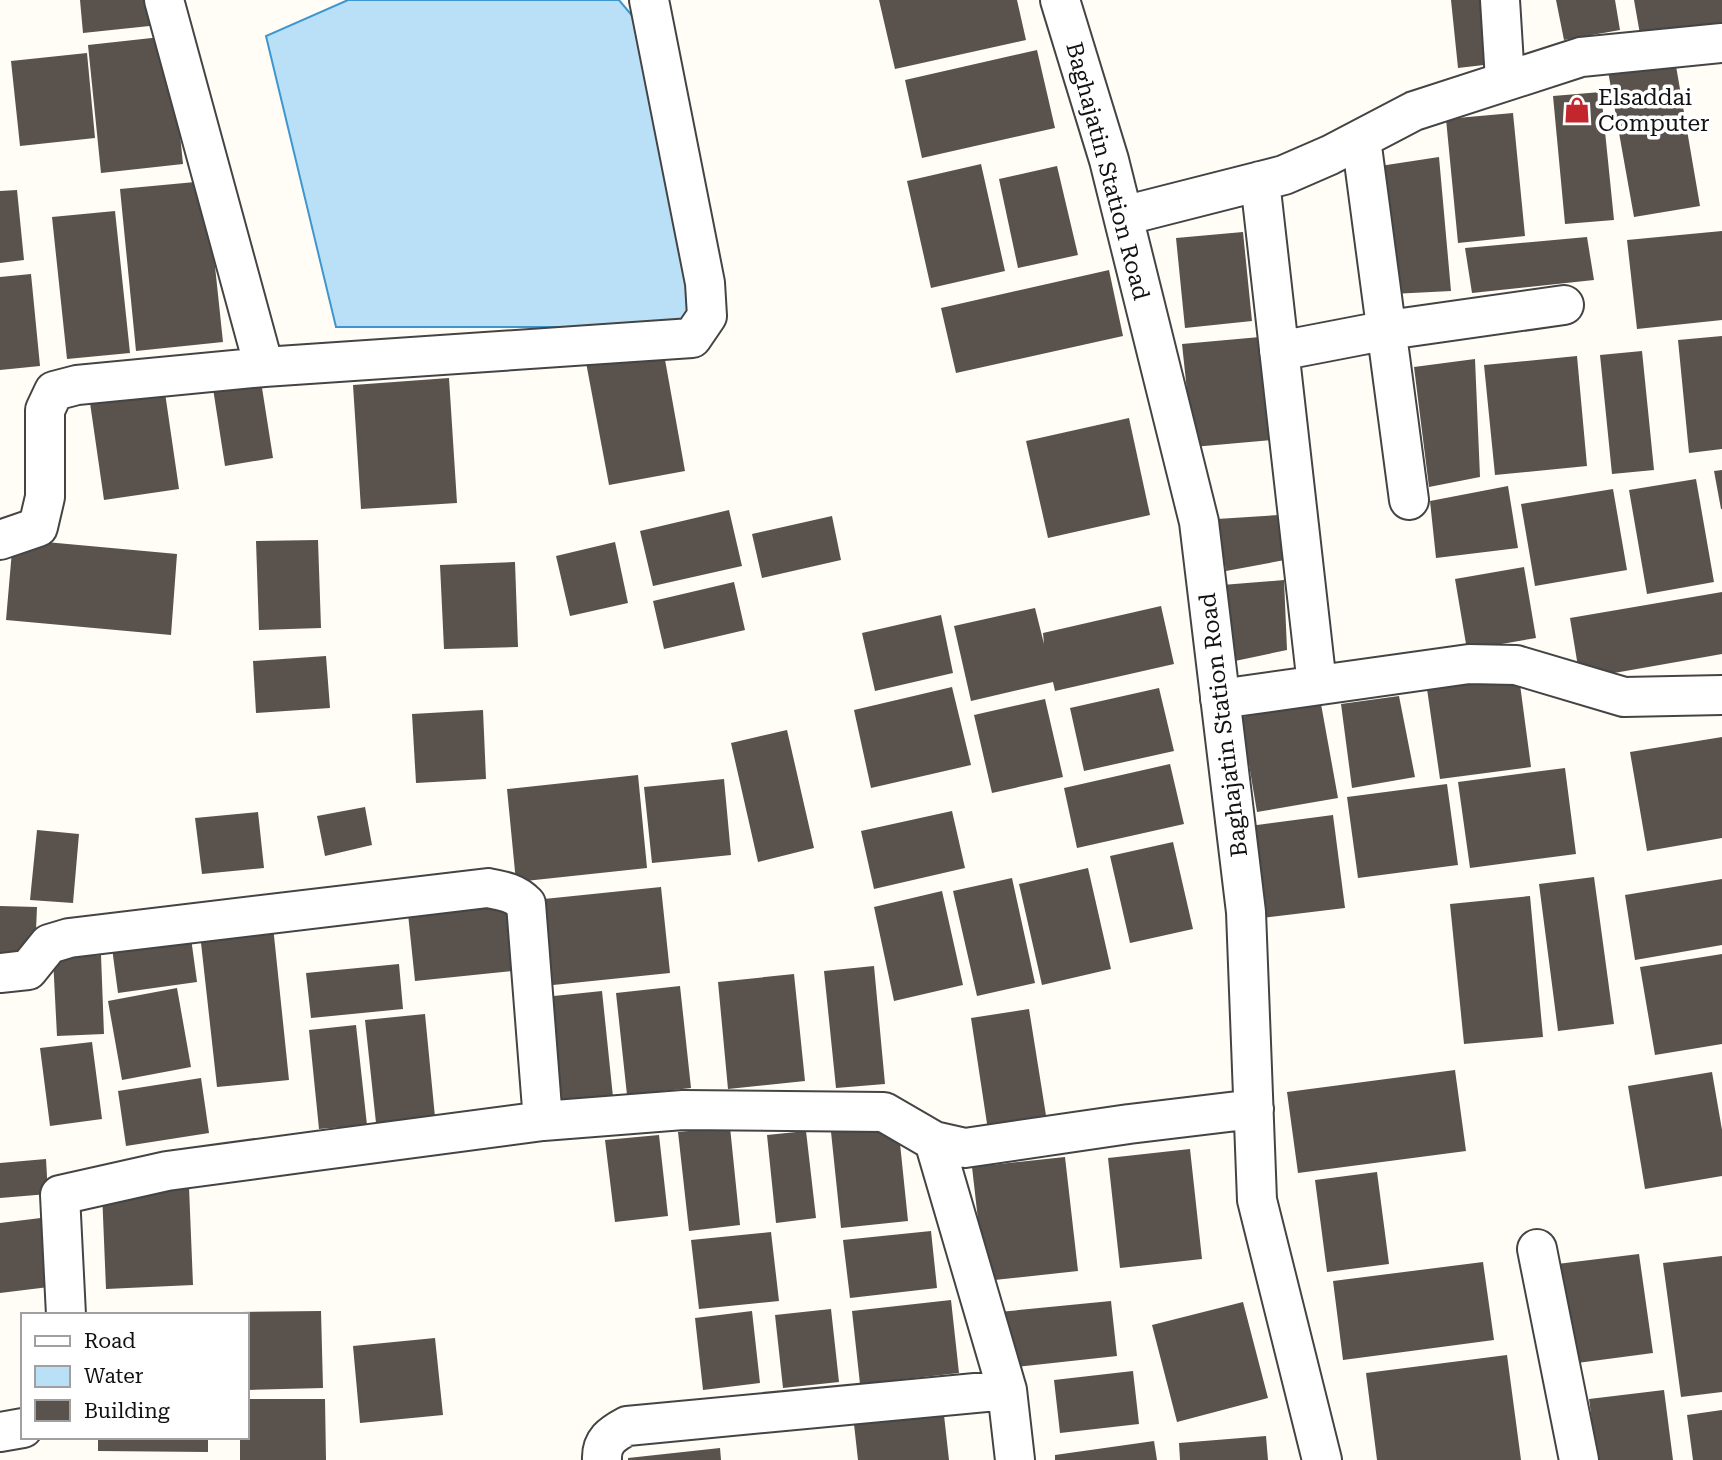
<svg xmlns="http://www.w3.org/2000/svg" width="1722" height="1460" font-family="'Roboto Serif',serif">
  <rect width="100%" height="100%" fill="#fffdf5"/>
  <path fill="#b9e0f7" stroke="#3f96cf" stroke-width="2" d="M348 0H619L655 43 706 304 687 327H336L266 36Z"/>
  <path fill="#5a524d" d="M80 0H157L159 25 83 33Z
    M879 0H1017L1026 40 895 69Z
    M1451 0H1495L1501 63 1458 68Z
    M1556 0H1615L1620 30 1564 40Z
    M1634 0H1722V26L1641 40Z
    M170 36 183 164 101 173 88 45Z
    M1037 50 1055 128 922 158 905 80Z
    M87 53 95 138 20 146 11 61Z
    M1675 60 1700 206 1634 217 1608 71Z
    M1601 92 1614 220 1565 224 1553 96Z
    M1513 113 1525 236 1458 243 1446 119Z
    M1439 157 1451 291 1392 294 1380 166Z
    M981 164 1005 271 931 288 907 181Z
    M1057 166 1078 255 1018 268 999 179Z
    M206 181 223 342 136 351 120 189Z
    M17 190 24 260 0 263V191Z
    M115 211 130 353 67 359 52 217Z
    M1722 231V320L1637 329 1627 240Z
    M1243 232 1252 321 1185 328 1176 238Z
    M1587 237 1594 280 1472 293 1465 248Z
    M1109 270 1123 336 956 373 941 308Z
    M31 274 40 366 0 370V277Z
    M1722 336V449L1689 453 1678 340Z
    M1260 337 1272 440 1193 447 1182 344Z
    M662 343 685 471 609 485 585 357Z
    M1642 351 1654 470 1612 474 1600 355Z
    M1577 356 1587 466 1495 475 1484 365Z
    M1475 359 1480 477 1429 487 1414 367Z
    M260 375 273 458 225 466 212 382Z
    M449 378 457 503 361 509 353 385Z
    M163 379 179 489 104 500 88 389Z
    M1129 418 1150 515 1048 538 1026 441Z
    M1722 470V509H1721L1714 471Z
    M1696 479 1714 582 1647 594 1629 490Z
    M1508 486 1518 548 1436 558 1430 501Z
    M1613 489 1627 570 1535 586 1521 504Z
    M729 510 742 566 653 586 640 531Z
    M1279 515 1290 559 1226 571 1217 519Z
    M832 516 841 560 762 578 752 534Z
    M13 539 177 554 171 635 6 620Z
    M318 540 321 628 259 630 256 541Z
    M615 542 628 603 570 616 556 556Z
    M515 562 518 647 444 649 440 565Z
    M1524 567 1536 638 1467 650 1455 579Z
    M1284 580 1287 650 1235 661 1222 585Z
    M734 582 745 630 664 649 653 601Z
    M1722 592V654L1580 679 1570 618Z
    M1161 606 1174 664 1055 691 1053 682 971 701 954 626 1035 608 1044 644 1043 633Z
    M941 615 953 673 875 691 862 633Z
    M326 656 330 708 256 713 253 661Z
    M1519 677 1531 767 1440 779 1427 689Z
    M952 687 971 765 871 788 854 710Z
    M1159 688 1174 751 1084 771 1070 708Z
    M1399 696 1415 777 1352 788 1341 704Z
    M1045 699 1063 777 992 793 974 715Z
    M1321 704 1338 798 1257 812 1241 717Z
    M483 710 486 779 416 783 412 714Z
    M787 730 814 848 758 862 731 743Z
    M1722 737V838L1647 851 1630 752Z
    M1170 764 1184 824 1077 848 1064 788Z
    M1565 768 1576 854 1470 868 1458 782Z
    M638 775 647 868 516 882 507 789Z
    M724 779 731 855 652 863 644 787Z
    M1447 784 1458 865 1358 878 1347 797Z
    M365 807 372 845 325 856 317 816Z
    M952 811 965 868 874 889 861 831Z
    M258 812 264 868 202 874 195 818Z
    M1333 815 1345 908 1254 919 1242 827Z
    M37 830 79 834 73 903 30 900Z
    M1173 842 1193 929 1130 943 1110 856Z
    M1088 868 1111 969 1042 985 1019 884Z
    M1594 877 1614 1024 1558 1031 1539 884Z
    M1012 878 1035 983 977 996 953 891Z
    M1722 879V945L1635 960 1625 895Z
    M661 887 670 973 553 985 544 899Z
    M942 891 963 985 894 1001 874 907Z
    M1530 896 1543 1037 1464 1044 1450 904Z
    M514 902 522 970 415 981 408 914Z
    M0 906 37 907 35 954 0 953Z
    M273 926 289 1080 217 1087 200 934Z
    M191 938 197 982 118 993 112 948Z
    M1722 954V1044L1655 1055 1640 967Z
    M101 955 104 1034 57 1036 53 958Z
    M399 964 403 1009 311 1018 306 973Z
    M874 966 885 1084 836 1088 824 971Z
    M794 974 805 1081 728 1089 718 982Z
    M680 986 691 1088 627 1095 616 993Z
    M177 988 191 1067 122 1080 108 1001Z
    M602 991 613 1097 555 1102 544 997Z
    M1029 1009 1048 1128 989 1137 971 1018Z
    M425 1014 435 1117 376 1123 365 1020Z
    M356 1025 367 1125 319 1129 309 1030Z
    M92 1042 102 1119 50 1126 40 1048Z
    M1455 1070 1466 1151 1298 1173 1287 1092Z
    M1712 1072 1722 1130V1176L1645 1189 1628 1086Z
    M201 1078 209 1133 126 1146 118 1091Z
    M898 1124 908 1221 841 1228 831 1132Z
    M730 1127 740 1225 689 1231 678 1132Z
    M806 1131 816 1218 776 1223 767 1135Z
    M659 1135 668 1216 615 1222 605 1140Z
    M1190 1149 1202 1259 1120 1268 1108 1158Z
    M1065 1157 1078 1271 985 1281 972 1167Z
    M46 1159 48 1194 0 1198V1163Z
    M1377 1172 1389 1264 1327 1272 1315 1180Z
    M189 1187 193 1285 106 1289 102 1192Z
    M49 1217 57 1286 0 1293V1223Z
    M931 1231 937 1288 850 1298 843 1240Z
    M771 1232 779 1301 699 1309 691 1240Z
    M1639 1254 1653 1353 1562 1365 1549 1265Z
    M1722 1256V1392L1681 1397 1663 1263Z
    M1483 1262 1494 1340 1343 1360 1333 1281Z
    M951 1300 959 1373 860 1384 852 1311Z
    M1111 1301 1117 1356 1006 1368 999 1312Z
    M1243 1302 1268 1398 1177 1422 1152 1325Z
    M831 1309 839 1382 783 1388 775 1315Z
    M321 1311 323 1388 247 1390V1315H241V1312Z
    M752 1311 760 1383 703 1390 695 1318Z
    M435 1338 443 1415 360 1423 353 1346Z
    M1507 1355 1521 1460H1377L1366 1373Z
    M1133 1371 1139 1424 1060 1433 1054 1380Z
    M1664 1390 1673 1460H1597L1589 1399Z
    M942 1397 949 1460H858L852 1406Z
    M247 1399H325L326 1460H240V1437H247Z
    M1722 1410V1460H1693L1687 1415Z
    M1266 1436 1268 1460H1180L1179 1443Z
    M98 1437H208V1452L98 1451Z
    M1154 1441 1157 1460H1055V1455Z
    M720 1448 721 1460H628V1458Z"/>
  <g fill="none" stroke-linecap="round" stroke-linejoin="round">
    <g stroke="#444" stroke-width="42">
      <path id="minor" d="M164 0 264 367 692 338 707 316 705 283 649 0
        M1060 0 1109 160 1199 522 1246 912 1257 1200 1322 1460
        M1500 0 1505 80
        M1361 139 1409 500
        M1260 181 1317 685
        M1123 216 1284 175 1330 155 1414 111 1581 57 1722 43
        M1279 351 1388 330 1564 305
        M0 540 38 527 45 497V410L54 391 77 385 264 367
        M1220 699 1469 664 1516 665 1624 697 1722 695
        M0 973 28 970 49 944 69 938 488 888C504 891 515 893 526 904L543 1121
        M934 1141 1007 1390 1015 1460
        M1537 1249 1579 1460
        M66 1315 60 1195 167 1171 316 1151 543 1121 683 1110 884 1112 934 1141 965 1148 1129 1124 1254 1109
        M0 1432 23 1428
        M602 1460C601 1441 612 1434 627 1426L1007 1390"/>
    </g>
    <use href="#minor" stroke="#fff" stroke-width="38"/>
  </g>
  <defs>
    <g id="shop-bare" transform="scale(2.1)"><path d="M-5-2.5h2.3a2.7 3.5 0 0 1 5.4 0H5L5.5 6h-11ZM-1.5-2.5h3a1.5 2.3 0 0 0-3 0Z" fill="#c4262e" stroke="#fff" stroke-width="2.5" paint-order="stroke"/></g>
  </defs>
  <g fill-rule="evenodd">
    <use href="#shop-bare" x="1577" y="110"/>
  </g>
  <g text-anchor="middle" stroke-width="7" stroke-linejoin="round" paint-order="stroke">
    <g font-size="23" fill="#111" stroke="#fff" text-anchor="start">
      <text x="1598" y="105">Elsaddai<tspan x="1598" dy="26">Computer</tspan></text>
    </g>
    <g font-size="23" fill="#111" stroke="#fff">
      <text transform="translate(1108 171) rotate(75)" y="8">Baghajatin Station Road</text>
      <text transform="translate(1223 725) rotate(-97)" y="8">Baghajatin Station Road</text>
    </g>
  </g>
  <rect x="21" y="1313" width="228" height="126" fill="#ffffff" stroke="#a0a0a0" stroke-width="2"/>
  <rect x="35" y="1336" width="35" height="10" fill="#ffffff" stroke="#a0a0a0" stroke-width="2"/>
  <text x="84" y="1348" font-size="21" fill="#111111">Road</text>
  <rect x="35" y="1366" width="35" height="21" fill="#b9e0f7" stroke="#a0a0a0" stroke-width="2"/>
  <text x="84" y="1383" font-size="21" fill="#111111">Water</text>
  <rect x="35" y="1400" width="35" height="21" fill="#5a524d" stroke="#a0a0a0" stroke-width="2"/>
  <text x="84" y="1418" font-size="21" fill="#111111">Building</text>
</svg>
